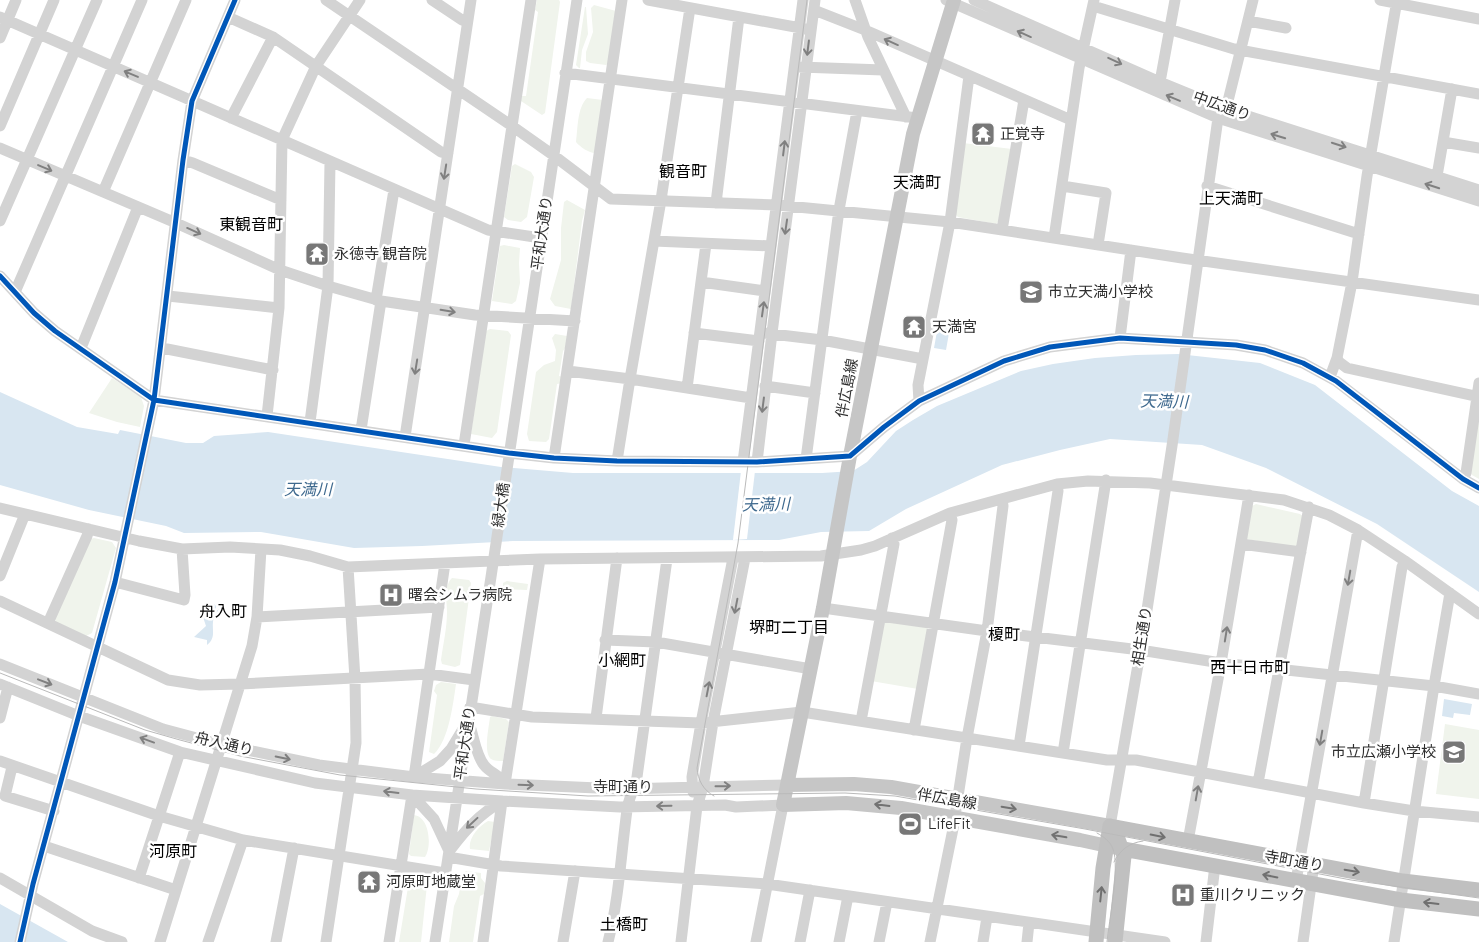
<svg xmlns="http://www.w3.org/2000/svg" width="1479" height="942" font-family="Barlow,'Noto Sans JP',sans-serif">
  <rect width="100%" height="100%" fill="#fff"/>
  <path fill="#f0f4ec" d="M537 0H559L560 2 545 113 542 115 521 101 522 96H526L538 12 535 10Z
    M594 5 616 11 609 63 606 65 590 63 586 61V52L593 32 591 8Z
    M585 7H586L588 34 582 50 580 68H579L576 65Z
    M587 98 603 100 595 153C589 153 580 147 576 142 578 128 577 108 587 98Z
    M963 143 1012 149 999 221 996 224 958 217 954 213Z
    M515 164 531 172 534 177 527 217 521 222 508 220 504 217 512 166Z
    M567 200 585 210 582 221 571 309 555 306 550 299 561 260V228L564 202Z
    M504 245 520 248 519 263 520 283 516 301 512 304 492 301 500 246Z
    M490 329 508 331 511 335 497 432 492 438 471 434 486 331Z
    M555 334 567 336 566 347 563 351 559 376 563 377 562 383 557 384 549 439 546 442 529 441 527 434 536 372 544 365 555 361 556 350 552 338Z
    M112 378 141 397 144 406 140 427 117 422 89 413Z
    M1479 405V479L1472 475 1469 469Z
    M1256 504 1300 514 1304 517 1299 548 1246 539 1252 506Z
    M94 538 112 542 116 548 92 633 86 636 56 622 54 618 90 539Z
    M452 578 469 580 471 583 460 665 455 667 442 664 441 660C443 645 447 628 447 612 447 601 443 587 452 578Z
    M507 581 528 584 527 590 503 589V583Z
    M886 622 927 627 929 631 918 689 871 681 882 625Z
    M441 682 456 684C453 704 449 740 434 754L429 752 437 695 434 691 436 685Z
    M492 716 506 719 509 722 503 761C499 761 494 761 491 759 483 752 489 727 490 717Z
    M1445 724 1479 730V799L1436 794Z
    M414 815C430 817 432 847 425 857L411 856 409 854Z
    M488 821 495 822 489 851 470 849C468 838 479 826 488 821Z
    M466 871 481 873V878L485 883 484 894 480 896 473 942H449L454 906 459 894 462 875Z
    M407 878 424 880 427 885 421 942H399L408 887 405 885V880Z"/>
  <path fill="#d8e6f1" d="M939 320 951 322 946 350 934 348Z
    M1178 354 1260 363 1315 385 1452 491 1479 506V592L1377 524 1266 468 1202 445 1110 439 1060 450 1002 465 906 509 869 531 821 532 779 540 513 541 422 546 354 548 261 532 184 533 166 526 89 510 0 485V392L77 427 118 434 120 430 186 443H203L214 436 268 432 501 467 573 473H822L853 471 867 462 896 431 913 420 937 406 1021 371 1053 364 1095 358 1136 355Z
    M203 604H214L216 606V611L221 608C219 612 213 617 213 622 212 631 216 638 207 645V640L194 637 206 626 203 617Z
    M1444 699 1472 704 1470 715 1454 713 1453 718 1442 716Z
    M0 904 68 942H0Z"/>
  <path fill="#fff" d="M741 471H755L747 539 733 540Z"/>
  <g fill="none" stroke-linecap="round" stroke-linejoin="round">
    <path stroke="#d3d3d3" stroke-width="11" d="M326 0 512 126 553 155 611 199 777 205 950 222 1182 258 1479 300
      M432 0 462 20 467 22
      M648 0 806 29
      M855 0 868 37 906 117
      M946 0 1218 118 1479 201
      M974 0 1160 82 1226 109 1479 190
      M1380 0 1479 19
      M1093 6 1234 49 1479 94
      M814 10 865 30 1071 120
      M0 17 488 230 541 238
      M228 17 273 37 441 152 448 153
      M1248 21 1286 28
      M0 38 16 0
      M800 67 883 70
      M565 73 917 118
      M1160 82 1175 0
      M231 118 273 37
      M0 126 54 0
      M1443 142 1479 148
      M0 148 176 223 280 270 328 286 381 301 475 315 575 321
      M183 160 193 163 281 200
      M1437 176 1452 89
      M1062 186 1106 193 1098 245
      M1207 186 1359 234
      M103 192 186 0
      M716 203 739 17
      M0 221 97 0
      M1002 230 1024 100
      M1054 238 1079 68 1094 0
      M654 241 771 246
      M0 276 34 313 55 331 154 400 509 453 554 458 617 461 757 462 850 456 884 427 919 401 1004 361 1050 347 1120 338 1136 339 1236 345 1265 350 1303 363 1336 381 1463 479 1479 488
      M701 282 765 291
      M15 292 142 0
      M168 296 279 308
      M376 300 394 190
      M694 333 759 341
      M764 333 822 340 923 359
      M1120 338 1131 250
      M81 348 138 207
      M162 348 273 370
      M1337 358 1339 362 1347 368 1479 397
      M568 371 630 379 751 398
      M1330 377 1337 358 1352 282 1367 176 1397 0
      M765 386 815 393
      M687 388 706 244
      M919 401 918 385 950 222 969 76
      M267 416 279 308 282 140 316 66 360 0
      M310 422 328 286 330 162
      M361 430 381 301
      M405 437 471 0
      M464 445 531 0
      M554 458 622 0
      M806 459 839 210 857 111
      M617 461 630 379 661 200 690 8
      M743 462 803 0
      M757 462 772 333 815 0
      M1463 479 1466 473 1479 383
      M0 508 139 541 182 549 230 547 280 550 310 556 348 567 540 559 821 556 861 550 875 546 950 513 1057 484 1088 481 1150 483 1284 500 1329 515 1358 530 1405 561 1479 614
      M1241 544 1301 552
      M0 576 25 514
      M115 582 184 600 185 595 182 549
      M0 601 168 680 200 685 240 684 429 674 474 680
      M823 608 987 631 1140 650 1221 663 1434 686 1479 694
      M257 617 439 607
      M48 623 87 536 89 529
      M605 640 656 642 811 669
      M0 664 163 729 223 745 319 765 414 777 505 784 621 789 787 785
      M0 684 79 716 180 752 315 783 412 795 502 801 620 807 725 805 736 807 783 805 756 942
      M470 707 532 717 701 723 802 712 1107 760H1136L1364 803 1414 811 1479 817
      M0 718 8 687
      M596 718 617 558
      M861 721 894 544 892 538
      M470 726C474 738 476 755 484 765 490 773 500 775 505 784
      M914 730 952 520 950 513
      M1019 746 1058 491 1057 484
      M1063 753 1106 480
      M0 761 159 816 243 840 445 873
      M12 767 5 796 54 811
      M414 777 445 563
      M414 777 440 761 451 749 466 724
      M1258 783 1309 507
      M505 784 540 559
      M693 792 692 777 701 723 733 558
      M412 795 434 819 449 851
      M1364 803 1402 567 1405 561
      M1110 826 1143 636 1172 446 1218 118 1226 109 1253 0
      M1188 841 1221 663 1249 495
      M44 846 176 890
      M451 849C467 828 479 815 502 801
      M448 857 501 866 767 884 1165 942
      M0 878 92 931 122 942
      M139 878 180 752
      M1296 881 1358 530
      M20 942 33 884 115 582 154 400 183 160 192 101 235 0
      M160 942 252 646 257 617 261 549
      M208 942 243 840
      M276 942 294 848
      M326 942 356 743 355 679 348 567
      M389 942 412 795
      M435 942 491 577 577 0
      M483 942 502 801
      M563 942 575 871
      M608 942C619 899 621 854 627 810 628 799 635 788 637 777L667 559
      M681 942 697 806 703 787 713 722 745 558
      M800 942 810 890
      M839 942 848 896
      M879 942 887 902
      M930 942 953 829 967 738 987 631 1003 506 1002 499
      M983 942 987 917
      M1027 942 1029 923
      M1206 942 1215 865
      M1303 942 1314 864
      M1394 942 1434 686 1450 593"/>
    <path stroke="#c6c6c6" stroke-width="14" d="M954 0 913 134 850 456 823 608 783 805 846 803 901 808 1080 840 1117 848
      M787 785 854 784 891 787 1110 826"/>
    <path stroke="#c0c0c0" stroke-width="15" d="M1110 826 1403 881 1479 890
      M1110 826 1118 839 1124 856 1115 942
      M1123 849 1401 900 1479 909
      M1096 942 1103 868 1110 826"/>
    <path stroke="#bababa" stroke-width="1" d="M0 673 145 730 180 740 240 756 340 775 476 789 588 796 845 793 895 796 1085 829 1351 880 1479 898
      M714 796C703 790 698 780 697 768L738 543 807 0
      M1097 833C1104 837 1110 841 1113 849 1120 867 1109 921 1107 942
      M1114 862C1120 850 1129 843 1143 841"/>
    <g stroke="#fff" stroke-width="8">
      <path id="cycleway" d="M0 276 34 313 55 331 154 400 509 453 554 458 617 461 757 462 850 456 884 427 919 401 1004 361 1050 347 1120 338 1136 339 1236 345 1265 350 1303 363 1336 381 1463 479 1479 488
        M20 942 33 884 115 582 154 400 183 160 192 101 235 0"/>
    </g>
    <use href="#cycleway" stroke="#0057b8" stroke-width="5"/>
  </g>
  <defs><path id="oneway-shaft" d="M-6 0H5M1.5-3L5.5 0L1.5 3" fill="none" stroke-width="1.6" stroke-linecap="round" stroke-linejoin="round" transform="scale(1.25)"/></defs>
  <g stroke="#808080">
    <use href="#oneway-shaft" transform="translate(1024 34) rotate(-156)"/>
    <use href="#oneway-shaft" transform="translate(891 42) rotate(-156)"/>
    <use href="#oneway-shaft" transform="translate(808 48) rotate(97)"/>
    <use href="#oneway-shaft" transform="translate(1115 61) rotate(25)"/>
    <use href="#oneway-shaft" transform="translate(131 74) rotate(-157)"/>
    <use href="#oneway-shaft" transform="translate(1173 98) rotate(-157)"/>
    <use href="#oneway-shaft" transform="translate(1278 136) rotate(-163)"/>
    <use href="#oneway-shaft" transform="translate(1339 145) rotate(18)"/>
    <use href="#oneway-shaft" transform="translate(784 148) rotate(-83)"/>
    <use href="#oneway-shaft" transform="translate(45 168) rotate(23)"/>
    <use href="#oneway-shaft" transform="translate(445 172) rotate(99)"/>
    <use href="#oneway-shaft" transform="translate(1432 186) rotate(-162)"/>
    <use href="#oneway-shaft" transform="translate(786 227) rotate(98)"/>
    <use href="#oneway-shaft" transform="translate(194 231) rotate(24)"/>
    <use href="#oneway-shaft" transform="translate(763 309) rotate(-82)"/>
    <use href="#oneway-shaft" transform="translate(448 311) rotate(9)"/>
    <use href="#oneway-shaft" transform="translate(416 367) rotate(99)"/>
    <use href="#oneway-shaft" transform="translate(763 405) rotate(97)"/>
    <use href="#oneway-shaft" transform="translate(1349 578) rotate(100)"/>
    <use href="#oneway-shaft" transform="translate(736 606) rotate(101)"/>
    <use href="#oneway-shaft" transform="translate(1226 634) rotate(-81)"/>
    <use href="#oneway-shaft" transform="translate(45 682) rotate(21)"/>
    <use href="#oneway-shaft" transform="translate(708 689) rotate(-79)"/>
    <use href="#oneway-shaft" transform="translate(1321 738) rotate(100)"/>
    <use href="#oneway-shaft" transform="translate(147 740) rotate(-160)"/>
    <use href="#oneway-shaft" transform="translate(283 758) rotate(12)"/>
    <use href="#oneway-shaft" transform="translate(526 785) rotate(2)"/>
    <use href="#oneway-shaft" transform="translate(723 786) rotate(-1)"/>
    <use href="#oneway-shaft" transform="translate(391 792) rotate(-173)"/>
    <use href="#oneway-shaft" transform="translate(1197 793) rotate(-80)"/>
    <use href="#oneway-shaft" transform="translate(664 806) rotate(179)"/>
    <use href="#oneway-shaft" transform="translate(472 823) rotate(137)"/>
  </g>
  <g stroke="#727272">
    <use href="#oneway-shaft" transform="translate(882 805) rotate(-173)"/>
    <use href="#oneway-shaft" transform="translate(1009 808) rotate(10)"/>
    <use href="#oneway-shaft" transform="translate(1059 836) rotate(-170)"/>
  </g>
  <g stroke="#707070">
    <use href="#oneway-shaft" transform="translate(1158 836) rotate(11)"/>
    <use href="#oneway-shaft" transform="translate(1352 871) rotate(10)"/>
    <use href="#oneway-shaft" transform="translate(1270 876) rotate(-169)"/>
    <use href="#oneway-shaft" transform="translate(1101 894) rotate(-84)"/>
    <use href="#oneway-shaft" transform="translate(1431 903) rotate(-173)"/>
  </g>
  <defs>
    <g id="temple-square" transform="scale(1.25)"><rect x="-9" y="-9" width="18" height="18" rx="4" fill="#777" stroke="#fff"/><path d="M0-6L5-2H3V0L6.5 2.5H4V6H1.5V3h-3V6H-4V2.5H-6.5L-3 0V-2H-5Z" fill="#fff"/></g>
    <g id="school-square" transform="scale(1.25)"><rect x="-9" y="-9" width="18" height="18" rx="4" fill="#777" stroke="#fff"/><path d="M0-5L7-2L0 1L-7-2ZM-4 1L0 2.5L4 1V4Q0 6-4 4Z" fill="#fff"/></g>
    <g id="hospital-square" transform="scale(1.25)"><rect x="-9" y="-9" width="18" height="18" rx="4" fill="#777" stroke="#fff"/><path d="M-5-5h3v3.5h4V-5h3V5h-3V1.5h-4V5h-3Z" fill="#fff"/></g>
    <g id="stadium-square" transform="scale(1.25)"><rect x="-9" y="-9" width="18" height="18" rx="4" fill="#777" stroke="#fff"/><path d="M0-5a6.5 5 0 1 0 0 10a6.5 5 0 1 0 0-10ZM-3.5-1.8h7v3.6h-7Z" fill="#fff"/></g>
  </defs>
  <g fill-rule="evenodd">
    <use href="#temple-square" x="983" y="134"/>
    <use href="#temple-square" x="317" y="254"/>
    <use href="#school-square" x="1031" y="292"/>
    <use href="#temple-square" x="914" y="327"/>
    <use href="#hospital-square" x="391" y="595"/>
    <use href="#school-square" x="1454" y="752"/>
    <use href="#stadium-square" x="910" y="824"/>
    <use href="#temple-square" x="369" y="882"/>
    <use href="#hospital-square" x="1183" y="895"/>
  </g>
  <g text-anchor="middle" stroke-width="5" stroke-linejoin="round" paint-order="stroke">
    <g font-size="15" fill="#2e2e2e" stroke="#fff">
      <text transform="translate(1222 106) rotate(20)" y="5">中広通り</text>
      <text transform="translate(542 233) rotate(-82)" y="5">平和大通り</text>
      <text transform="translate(847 388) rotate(-79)" y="5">伴広島線</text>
      <text transform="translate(501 505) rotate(-82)" y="5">緑大橋</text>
      <text transform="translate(1142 636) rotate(-81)" y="5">相生通り</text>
      <text transform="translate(465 743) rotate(-82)" y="5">平和大通り</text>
      <text transform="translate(224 744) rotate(13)" y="5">舟入通り</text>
      <text x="623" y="792">寺町通り</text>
      <text transform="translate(947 799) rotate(10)" y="5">伴広島線</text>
      <text transform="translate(1294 861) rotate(10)" y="5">寺町通り</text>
    </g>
    <g font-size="15" fill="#2e2e2e" stroke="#fff" text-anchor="start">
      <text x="1000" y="139">正覚寺</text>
      <text x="334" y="259">永徳寺 観音院</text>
      <text x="1048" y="297">市立天満小学校</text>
      <text x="932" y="332">天満宮</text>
      <text x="408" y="600">曙会シムラ病院</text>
      <text x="1436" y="757" text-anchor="end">市立広瀬小学校</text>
      <text x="928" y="829">LifeFit</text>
      <text x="386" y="887">河原町地蔵堂</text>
      <text x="1200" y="900">重川クリニック</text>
    </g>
    <g font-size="16" fill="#000" stroke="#fff">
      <text x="683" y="177">観音町</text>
      <text x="917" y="188">天満町</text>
      <text x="1231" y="204">上天満町</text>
      <text x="251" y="230">東観音町</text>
      <text x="223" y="617">舟入町</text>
      <text x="789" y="633">堺町二丁目</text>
      <text x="1004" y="640">榎町</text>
      <text x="622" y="666">小網町</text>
      <text x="1250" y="673">西十日市町</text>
      <text x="173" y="857">河原町</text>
      <text x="624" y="930">土橋町</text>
    </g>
    <g font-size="16" font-style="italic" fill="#3e698e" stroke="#fff">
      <text transform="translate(1164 401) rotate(1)" y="6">天満川</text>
      <text x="308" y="495">天満川</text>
      <text transform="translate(766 504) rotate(-1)" y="6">天満川</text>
    </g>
  </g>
</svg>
